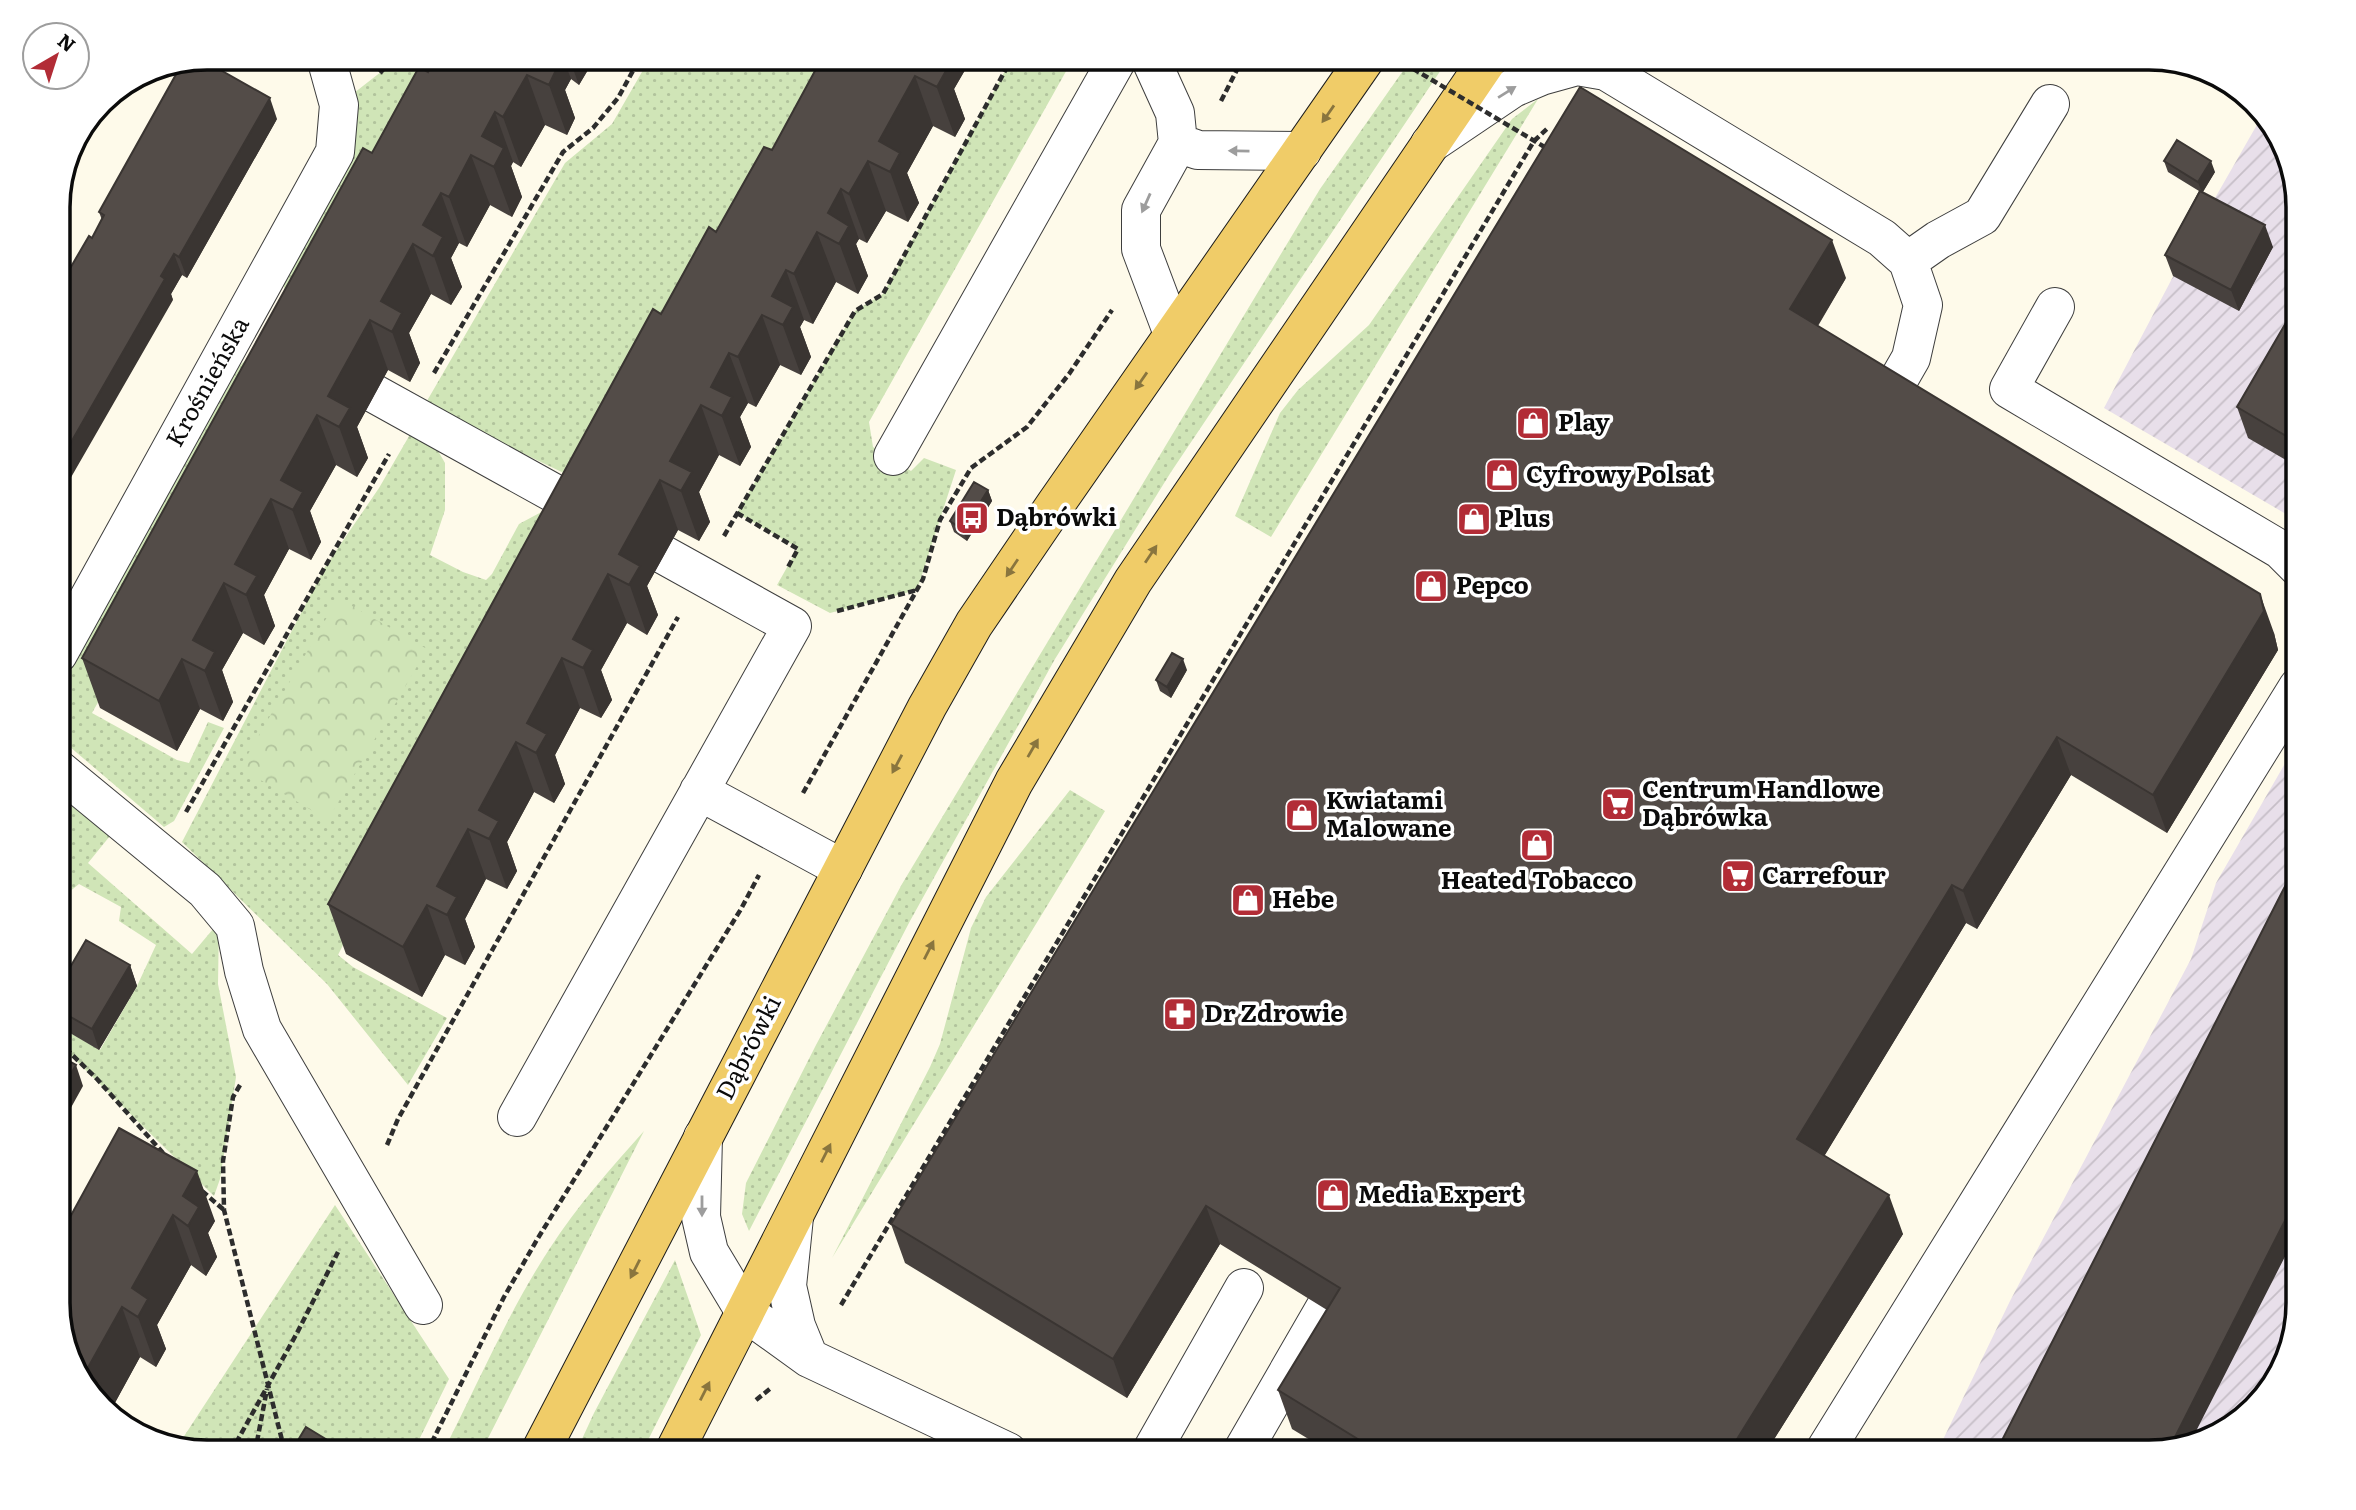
<svg xmlns="http://www.w3.org/2000/svg" width="2356" height="1510" font-family="Literata,serif">
  <defs>
    <pattern id="industrial-furrows" width="10" height="10" patternUnits="userSpaceOnUse" patternTransform="scale(1.75)"><rect width="10" height="10" fill="#e8dfea"/><path d="M-1 1l2-2M0 10L10 0M9 11l2-2" fill="none" stroke="#c6bec7"/></pattern>
    <pattern id="grass-dots" width="8" height="8" patternUnits="userSpaceOnUse" patternTransform="scale(1.75)"><rect width="8" height="8" fill="#d0e5b7"/><path d="M2 2h.1M6 6h.1" fill="none" stroke="#b1c39c" stroke-width="1.8" stroke-linecap="round"/></pattern>
    <pattern id="park-crowns" width="20" height="18" patternUnits="userSpaceOnUse" patternTransform="scale(1.75)"><rect width="20" height="18" fill="#d0e5b7"/><path d="M2 6a3 3 0 1 1 6 0M12 15a3 3 0 1 1 6 0" fill="none" stroke="#b1c39c"/></pattern>
  </defs>
  <rect width="100%" height="100%" fill="#fefaea"/>
  <path fill="url(#industrial-furrows)" d="M2262 116 2278 133 2298 207V521L2104 408 2207 212Z
    M2298 741V1303L2273 1386 2223 1432 2149 1452H1937L2010 1301 2191 959 2216 883Z"/>
  <path fill="url(#grass-dots)" d="M393 58H482L290 311 283 283 319 221 355 152 345 100 386 68Z
    M650 58H851L593 487 424 406 565 163 612 124Z
    M1012 58H1118L1116 62 1069 66 869 422 873 447 911 471 924 458 956 470 917 590 830 613 777 585 798 548 737 513 855 311 883 294Z
    M1412 58H1449L1171 472 1055 659 910 921 749 1231 742 1214 746 1183 816 1045 902 884 1320 189Z
    M1538 99 1271 537 1235 516 1280 413 1298 390 1369 325 1512 119Z
    M252 355 170 574 92 713 177 760 189 763 208 722 224 728 174 821 164 827 63 741 58 731V697L66 679 240 365Z
    M412 431 434 444 445 463V510L430 555 463 572 486 580 492 574 519 524 547 509 363 905 338 955 353 967 447 1018 408 1085 327 984 182 842 325 567 379 488Z
    M1070 790 1105 811 832 1258 930 1067 940 1044 971 928 986 897Z
    M58 801 71 806 114 831 88 863 192 954 219 922 218 984 236 1077 220 1179 214 1196 58 1043V1026L100 1050 137 986 156 945 119 921 121 907 79 884 58 901Z
    M644 1131 481 1452H443C478 1384 508 1312 550 1248 577 1206 611 1168 644 1131Z
    M335 1205 449 1379 413 1452H207L179 1444Z
    M675 1260 701 1335 642 1452H576L594 1413Z"/>
  <path fill="url(#park-crowns)" d="M338 598 427 649 328 820 240 768Z"/>
  <g fill="none" stroke-linecap="round" stroke-linejoin="round">
    <g stroke="#3e3e3e" stroke-width="40">
      <path id="minor" d="M1150 58 1175 113 1178 143 1141 210V249L1173 334
        M1591 58 1606 71 1882 238 1908 261 1923 305 1911 358 1888 398
        M1178 143 1198 150 1302 151
        M1430 144 1513 88 1541 76 1577 66 1606 71
        M1908 261 1938 240 1982 216 2050 104
        M2055 307 2009 389 2281 550 2298 567
        M375 394 588 512
        M893 456 1118 58
        M58 654 335 152 339 105 326 58
        M58 769 205 890 235 926 244 971 262 1029 423 1305
        M699 791 843 869
        M517 1117 792 626 664 555
        M703 1137 701 1217 709 1252 745 1312 809 1358 1008 1452
        M794 1217 787 1286 796 1326 809 1358
        M1151 1452 1244 1288
        M1242 1452 1325 1308
        M1824 1452 2298 687"/>
    </g>
    <g stroke="#1c1c1c" stroke-width="40">
      <path id="major" d="M540 1452 927 707 974 624 1055 505 1366 58
        M674 1452 1014 782 1133 581 1489 58"/>
    </g>
    <path stroke="#2d2d2d" stroke-width="4.5" stroke-dasharray="7 3.5" stroke-linecap="butt" d="M1260 58 1257 62 1268 70 1275 58
      M380 73 393 58
      M1221 101 1243 58
      M434 373 563 152 593 128 618 98 640 58
      M737 513 798 549 787 569
      M724 536 855 311 883 294 1012 58
      M837 611 917 590
      M803 793 923 579 940 520 971 468 1027 427 1069 374 1112 310
      M186 812 389 454
      M58 1041 97 1079 163 1153
      M240 1085 233 1097 223 1161 224 1210 285 1452
      M387 1145 398 1119 678 617
      M202 1191 224 1210
      M841 1305 1534 141 1548 128
      M756 1400 771 1388
      M231 1452 297 1333 338 1252
      M255 1452 267 1389
      M427 1452 504 1297 538 1238 741 909 759 875"/>
    <use href="#minor" stroke="#fff" stroke-width="38"/>
    <use href="#major" stroke="#f0cc68" stroke-width="38"/>
    <path stroke="#2d2d2d" stroke-width="4.5" stroke-dasharray="7 3.5" stroke-linecap="butt" d="M1395 58 1548 149"/>
  </g>
  <path fill="#47413e" d="M435 58H595L579 85 571 79 565 90 575 118 567 135 545 125 521 167 513 162 511 166 522 197 512 217 490 205 467 247 459 243 451 258 462 287 451 305 431 294 409 333 420 363 410 382 388 370 357 427 368 458 357 477 336 465 310 511 321 542 311 560 289 549 264 595 275 626 264 645 243 633 222 670 233 702 223 721 200 709 177 751 100 708 82 658 372 153 428 72Z
    M609 58H621L618 62Z
    M822 58H972L954 89 965 119 955 137 933 126 907 173 919 203 908 222 886 211 867 243 859 239 856 244 868 276 858 294 836 282 813 324 804 320 800 327 811 357 801 375 780 365 756 407 748 403 740 417 751 447 740 466 719 455 699 492 710 522 699 541 678 530 647 586 658 615 647 635 627 623 601 670 612 700 601 718 580 708 555 755 565 784 554 803 534 792 507 842 517 871 507 889 486 879 465 919 475 947 465 965 445 955 422 997 346 954 328 904 661 314 772 150Z
    M277 119 187 278 182 275 171 294 173 300 92 238 102 220 99 212Z
    M2164 161 2215 172 2203 192 2273 247 2239 311 2173 276 2165 255 2199 191 2168 172Z
    M1846 278 1818 326 2274 633 2278 650 2167 833 2071 775 1977 929 1966 923 1824 1156 1903 1234 1766 1452H1330L1292 1429 1278 1390 1327 1310 1220 1244 1127 1398 905 1263 891 1224Z
    M2298 302V467L2248 438 2237 407Z
    M988 490 992 501 967 541 954 532 950 521Z
    M1187 670 1171 698 1160 691 1156 680Z
    M130 965 137 986 99 1050 58 1026V988Z
    M119 1128 215 1221 208 1233 217 1257 206 1276 191 1265 157 1325 166 1349 156 1367 140 1357 111 1410 78 1377Z"/>
  <path fill="#3a3532" d="M537 58H563L571 79 565 90 575 118 567 135 549 85Z
    M569 58H595L579 85Z
    M926 58H972L954 89 965 119 955 137Z
    M527 75 545 125 521 167 503 117Z
    M915 76 933 126 907 173 919 203 908 222 879 141Z
    M270 98 277 119 187 278 179 257Z
    M495 112 513 162 511 166 522 197 512 217 482 136Z
    M471 155 490 205 467 247 449 197Z
    M868 161 886 211 867 243 849 194Z
    M2211 161 2215 172 2202 193 2198 182Z
    M841 189 859 239 856 244 868 276 858 294 828 213Z
    M441 193 459 243 451 258 462 287 451 305 423 225Z
    M2265 225 2273 247 2239 311 2231 290Z
    M817 232 836 282 813 324 794 274Z
    M1832 240 1846 278 1804 348 1790 309Z
    M413 244 431 294 409 333 420 363 410 382 381 301Z
    M174 254 182 275 171 294 173 300 58 500V465Z
    M786 270 804 320 800 327 811 357 801 375 772 296Z
    M762 315 780 365 756 407 738 357Z
    M370 320 388 370 357 427 368 458 357 477 328 396Z
    M729 353 748 403 740 417 751 447 740 466 711 387Z
    M701 405 719 455 699 492 710 522 699 541 670 461Z
    M317 415 336 465 310 511 321 542 311 560 281 480Z
    M660 480 678 530 647 586 658 615 647 635 619 554Z
    M988 490 992 501 967 541 963 530Z
    M271 499 289 549 264 595 275 626 264 645 235 564Z
    M608 574 627 623 601 670 612 700 601 718 573 639Z
    M224 583 243 633 222 670 233 702 223 721 193 640Z
    M2260 594 2274 633 2278 650 2167 833 2153 795Z
    M562 658 580 708 555 755 565 784 554 803 536 753 527 723Z
    M182 659 200 709 177 751 159 701Z
    M1183 659 1187 670 1171 698 1167 687Z
    M2057 737 2071 775 1977 929 1963 891Z
    M516 742 534 792 507 842 517 871 507 889 479 810Z
    M468 829 486 879 465 919 475 947 465 965 437 886Z
    M1952 885 1966 923 1811 1178 1797 1139Z
    M427 905 445 955 422 997 403 947Z
    M130 965 137 986 99 1050 92 1029Z
    M76 1065 83 1086 58 1131V1096Z
    M197 1171 215 1221 208 1233 217 1257 206 1276 188 1226 183 1196Z
    M1889 1195 1903 1234 1766 1452H1729Z
    M2298 1195V1231L2191 1441 2170 1447Z
    M1206 1206 1220 1244 1127 1398 1113 1359Z
    M173 1215 191 1265 157 1325 166 1349 156 1367 138 1317 132 1288Z
    M122 1307 140 1357 111 1410 112 1414 92 1393 85 1373Z"/>
  <path fill="#534c48" stroke="#3a3532" stroke-width="2" d="M435 58H537L536 59 557 68 549 85 527 75 503 117 495 112 482 136 504 148 494 167 471 155 449 197 441 193 423 225 443 237 433 256 413 244 381 301 402 313 392 332 370 320 328 396 350 408 339 427 317 415 281 480 303 492 293 510 271 499 235 564 257 576 246 595 224 583 193 640 215 652 205 671 182 659 159 701 82 658 363 148 372 153 419 67 428 72Z
    M822 58H926L947 69 937 87 915 76 879 141 900 153 890 172 868 161 849 194 841 189 828 213 849 226 839 244 817 232 794 274 786 270 772 296 793 307 783 325 762 315 738 357 729 353 711 387 732 397 722 416 701 405 670 461 692 472 681 491 660 480 619 554 640 566 629 585 608 574 573 639 593 650 583 668 562 658 527 723 547 734 536 753 516 742 479 810 499 821 489 839 468 829 437 886 457 897 447 915 427 905 403 947 328 904 653 309 661 314 709 227 716 232 764 147 772 150Z
    M201 59 270 98 179 257 174 254 161 276 165 279 58 465V289L89 236 92 238 104 215 99 212 183 62Z
    M1580 87 1832 240 1790 309 2260 594 2264 611 2153 795 2057 737 1963 891 1952 885 1797 1139 1889 1195 1729 1452H1379L1278 1390 1340 1288 1206 1206 1113 1359 891 1224Z
    M2177 140 2211 161 2198 182 2164 161Z
    M2200 191 2265 225 2231 290 2165 255Z
    M2298 302V443L2237 407Z
    M974 482 988 490 963 530 950 521Z
    M1172 653 1183 659 1167 687 1156 680Z
    M2298 861V1195L2170 1447 2149 1452H1996Z
    M86 940 130 965 92 1029 58 1010V988Z
    M58 1055 76 1065 58 1096Z
    M119 1128 197 1171 183 1196 199 1207 188 1226 173 1215 132 1288 148 1299 138 1317 122 1307 85 1373 101 1384 94 1395 78 1377 58 1312V1239Z
    M306 1427 347 1452H291Z"/>
  <defs><path id="oneway-solid" d="M-6-.8H1V-3.2L6.5 0L1 3.2V.8H-6Z" transform="scale(1.75)"/></defs>
  <g fill="#9d9d9d">
    <use href="#oneway-solid" transform="translate(1507 92) rotate(-32)"/>
    <use href="#oneway-solid" transform="translate(1239 151) rotate(-179)"/>
    <use href="#oneway-solid" transform="translate(1146 203) rotate(114)"/>
    <use href="#oneway-solid" transform="translate(702 1206) rotate(90)"/>
  </g>
  <g fill="#89753e">
    <use href="#oneway-solid" transform="translate(1328 114) rotate(125)"/>
    <use href="#oneway-solid" transform="translate(1141 381) rotate(125)"/>
    <use href="#oneway-solid" transform="translate(1151 554) rotate(-56)"/>
    <use href="#oneway-solid" transform="translate(1012 568) rotate(124)"/>
    <use href="#oneway-solid" transform="translate(1033 748) rotate(-60)"/>
    <use href="#oneway-solid" transform="translate(897 764) rotate(118)"/>
    <use href="#oneway-solid" transform="translate(929 950) rotate(-63)"/>
    <use href="#oneway-solid" transform="translate(826 1153) rotate(-63)"/>
    <use href="#oneway-solid" transform="translate(635 1269) rotate(117)"/>
    <use href="#oneway-solid" transform="translate(705 1391) rotate(-63)"/>
  </g>
  <defs>
    <g id="shop-square" transform="scale(1.75)"><rect x="-9" y="-9" width="18" height="18" rx="4" fill="#b22c36" stroke="#fff"/><path d="M-5-2.5h2.3a2.7 3.5 0 0 1 5.4 0H5L5.5 6h-11ZM-1.5-2.5h3a1.5 2.3 0 0 0-3 0Z" fill="#fff"/></g>
    <g id="bus-square" transform="scale(1.75)"><rect x="-9" y="-9" width="18" height="18" rx="4" fill="#b22c36" stroke="#fff"/><path d="M-5-6H5V4H4V6H2V4H-2V6H-4V4H-5ZM-3.5-4V0h7V-4ZM-3.5 1.2v1.5H-2V1.2ZM2 1.2v1.5H3.5V1.2Z" fill="#fff"/></g>
    <g id="supermarket-square" transform="scale(1.75)"><rect x="-9" y="-9" width="18" height="18" rx="4" fill="#b22c36" stroke="#fff"/><path d="M-6-5.5h2.5l.6 2H6L4.5 2H-2.5L-4.4-4H-6ZM-1.5 3.2a1.3 1.3 0 1 0 .1 0ZM3 3.2a1.3 1.3 0 1 0 .1 0Z" fill="#fff"/></g>
    <g id="pharmacy-square" transform="scale(1.75)"><rect x="-9" y="-9" width="18" height="18" rx="4" fill="#b22c36" stroke="#fff"/><path d="M-2-6h4v4h4v4h-4v4h-4v-4h-4v-4h4Z" fill="#fff"/></g>
  </defs>
  <g fill-rule="evenodd">
    <use href="#shop-square" x="1533" y="423"/>
    <use href="#shop-square" x="1502" y="475"/>
    <use href="#bus-square" x="972" y="518"/>
    <use href="#shop-square" x="1474" y="519"/>
    <use href="#shop-square" x="1431" y="586"/>
    <use href="#supermarket-square" x="1618" y="804"/>
    <use href="#shop-square" x="1302" y="815"/>
    <use href="#shop-square" x="1537" y="845"/>
    <use href="#supermarket-square" x="1738" y="876"/>
    <use href="#shop-square" x="1248" y="900"/>
    <use href="#pharmacy-square" x="1180" y="1014"/>
    <use href="#shop-square" x="1333" y="1195"/>
  </g>
  <g text-anchor="middle" stroke-width="7" stroke-linejoin="round" paint-order="stroke">
    <g font-size="24" fill="#0b0b0b" stroke="#fff">
      <text transform="translate(208 382) rotate(-61)" y="8">Krośnieńska</text>
      <text transform="translate(749 1048) rotate(-63)" y="8">Dąbrówki</text>
    </g>
    <g font-size="24" font-weight="bold" fill="#0b0b0b" stroke="#fff" text-anchor="start">
      <text x="1558" y="431">Play</text>
      <text x="1526" y="483">Cyfrowy Polsat</text>
      <text x="996" y="526">Dąbrówki</text>
      <text x="1498" y="527">Plus</text>
      <text x="1456" y="594">Pepco</text>
      <text x="1642" y="798">Centrum Handlowe<tspan x="1642" dy="28">Dąbrówka</tspan></text>
      <text x="1326" y="809">Kwiatami<tspan x="1326" dy="28">Malowane</tspan></text>
      <text x="1762" y="884">Carrefour</text>
      <text x="1537" y="889" text-anchor="middle">Heated Tobacco</text>
      <text x="1272" y="908">Hebe</text>
      <text x="1204" y="1022">Dr Zdrowie</text>
      <text x="1358" y="1203">Media Expert</text>
    </g>
  </g>
  <path d="M0 0H2356V1510H0ZM207 70H2149A137 137 0 0 1 2286 207V1303A137 137 0 0 1 2149 1440H207A137 137 0 0 1 70 1303V207A137 137 0 0 1 207 70Z" fill="#fff" fill-rule="evenodd"/>
  <path fill="none" stroke="#0b0b0b" stroke-width="3.5" d="M207 70H2149A137 137 0 0 1 2286 207V1303A137 137 0 0 1 2149 1440H207A137 137 0 0 1 70 1303V207A137 137 0 0 1 207 70Z"/>
  <g transform="translate(56 56) rotate(39)"><circle r="33" fill="#ffffff" stroke="#9d9d9d" stroke-width="2"/>
  <path d="M0-5L12 26L0 18L-12 26Z" fill="#b22c36"/>
  <text y="-10" font-size="19" font-weight="bold" text-anchor="middle" fill="#0b0b0b">N</text>
  </g>
</svg>
